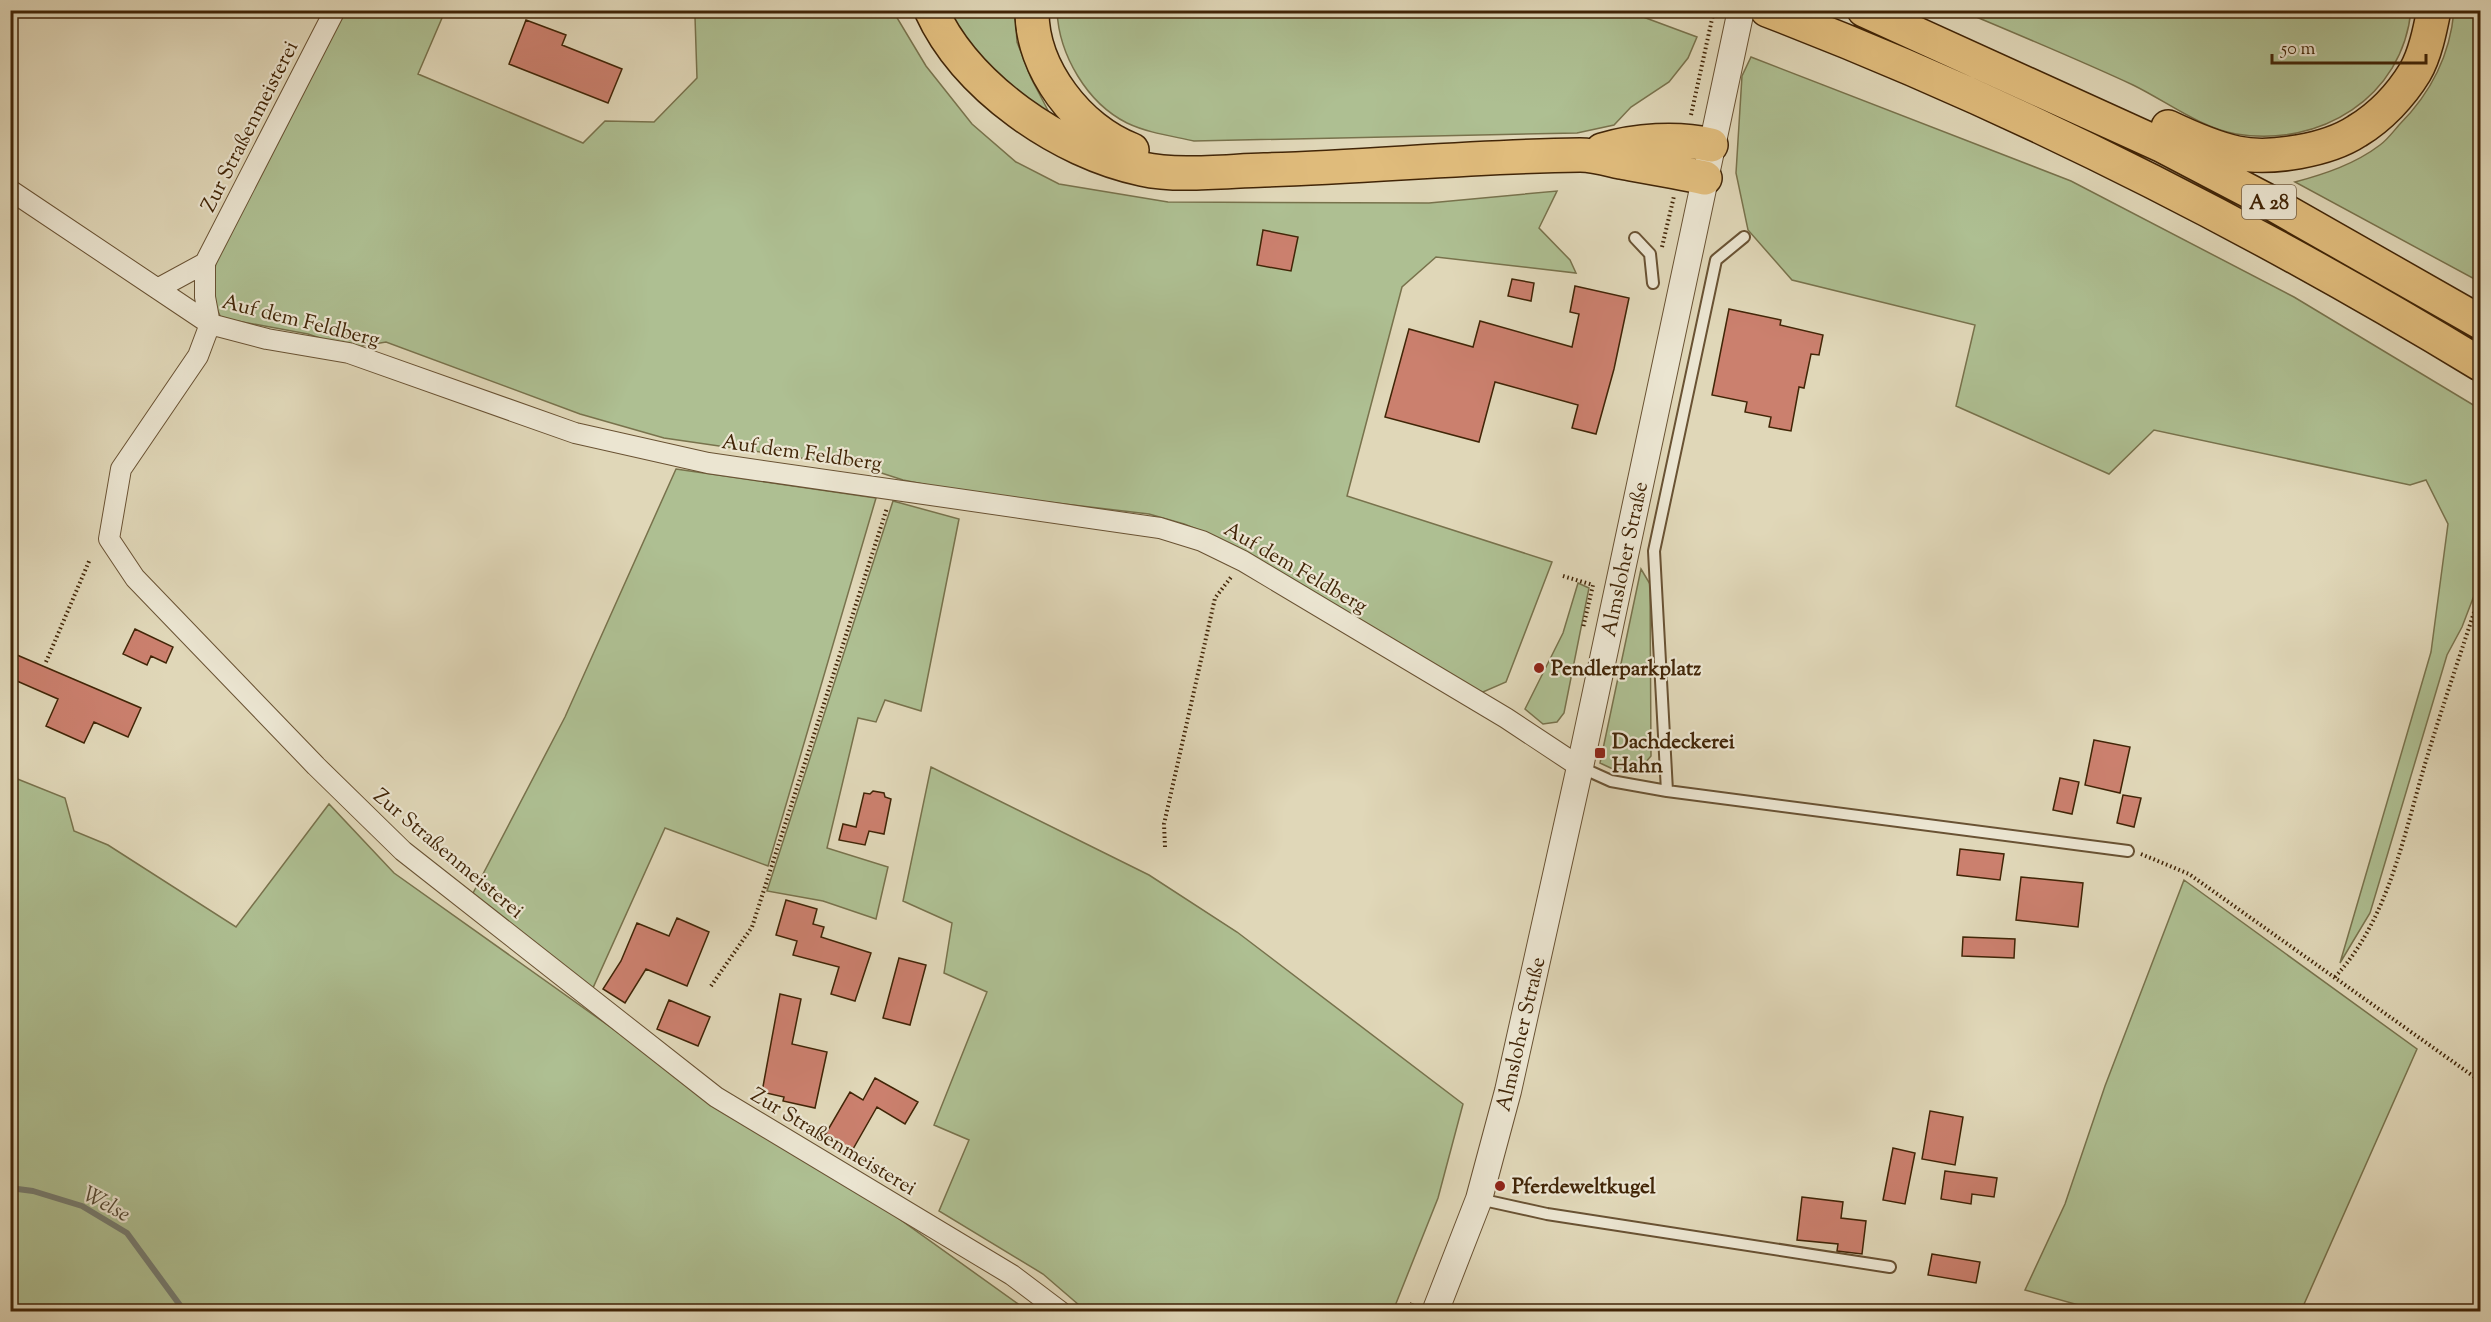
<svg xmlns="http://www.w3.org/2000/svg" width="2491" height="1322" font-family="'Sorts Mill Goudy',serif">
  <rect width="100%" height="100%" fill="#e0d7b8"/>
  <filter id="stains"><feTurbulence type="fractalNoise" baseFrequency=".00333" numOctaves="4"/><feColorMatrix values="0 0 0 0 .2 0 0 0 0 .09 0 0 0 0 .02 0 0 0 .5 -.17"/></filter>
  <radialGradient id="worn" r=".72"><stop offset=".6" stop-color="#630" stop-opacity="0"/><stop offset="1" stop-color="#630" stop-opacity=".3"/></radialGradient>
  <path fill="#aebf92" stroke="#78724c" stroke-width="1.5" d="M2411 10C2403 97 2320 148 2236 134 2199 127 2166 101 2133 85 2077 59 2019 35 1962 11Z
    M345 11H445L418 74 583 143 605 121 654 122 697 78 695 17 698 11H893L926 66 972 124 1016 162 1059 184 1168 202 1429 203 1557 191 1539 228 1570 260 1576 273 1436 257 1402 287 1347 496 1552 562 1506 682 1483 692 1470 689 1209 534 1184 524 1149 514 963 492 903 480 863 467 664 438 580 414 386 342 350 348 308 334 221 318 213 300 216 257Z
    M939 11H1015L1017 42 1031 78 1053 120 978 59Z
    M1627 11 1697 37 1688 58 1669 82 1631 107 1614 125 1577 133 1194 141C1172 136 1148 133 1127 123 1087 103 1059 55 1057 11Z
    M2454 11H2480V282L2295 182C2325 174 2355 164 2380 145 2387 140 2393 132 2399 125 2430 94 2450 55 2454 11Z
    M1751 57 2071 181 2294 297 2480 409V580L2462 627 2447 655 2370 913 2340 963 2431 652 2448 524 2426 480 2410 485 2154 430 2109 474 1956 406 1975 325 1792 280 1748 230 1736 173 1742 76Z
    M676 469 876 498 768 866 665 828 592 990 471 897 565 717Z
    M893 501 959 519 921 711 885 700 876 722 858 718 827 848 888 867 876 919 823 901 767 891Z
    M1641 569 1650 584 1651 756 1639 770 1617 771 1600 763Z
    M1578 583 1589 588 1564 713 1557 722 1543 724 1525 709 1563 633Z
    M931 767 1149 875 1237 932 1463 1104 1438 1198 1393 1311H1086L1043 1274 939 1211 969 1140 934 1125 987 992 944 973 952 923 903 901Z
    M10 776 65 798 74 831 108 845 236 927 329 804 394 873 758 1132 863 1193 1028 1311H11Z
    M2184 880 2417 1049 2301 1311H2100L2025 1290 2065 1204 2105 1086Z"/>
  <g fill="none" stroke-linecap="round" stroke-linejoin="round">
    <path stroke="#767d72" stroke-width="6" d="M10 1188 33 1191 82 1206 127 1233 185 1312"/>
  </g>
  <path fill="#cb806e" stroke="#412507" stroke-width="1.5" d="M526 20 566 35 562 45 622 69 608 103 509 64Z
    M1263 230 1298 237 1291 271 1257 265Z
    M1512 279 1534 283 1531 301 1508 296Z
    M1575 286 1629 298 1614 369 1596 434 1572 428 1578 405 1495 382 1479 442 1385 417 1409 329 1473 347 1480 321 1572 347 1579 314 1570 312Z
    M1729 309 1781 320 1780 325 1823 335 1819 355 1811 354 1804 388 1799 387 1791 431 1769 427 1771 417 1745 412 1747 402 1712 395Z
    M135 629 173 647 166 663 151 656 147 665 123 654Z
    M10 652 141 708 128 737 94 722 84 743 46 726 58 699 10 678Z
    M2094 740 2130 747 2120 793 2085 785Z
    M2060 778 2079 782 2072 814 2053 810Z
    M873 791 884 793 885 797 891 799 884 834 869 831 865 845 839 840 843 824 856 827 864 793 870 794Z
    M2123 795 2141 798 2134 827 2117 823Z
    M1960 849 2004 854 2000 880 1957 875Z
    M2021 877 2083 883 2078 927 2016 920Z
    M786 900 817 909 813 924 824 927 821 937 871 953 855 1001 831 994 839 967 793 955 797 941 776 935Z
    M677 918 709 932 687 986 646 969 625 1003 603 989 621 961 637 923 669 936Z
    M1963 937 2015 939 2014 958 1962 956Z
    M899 958 926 965 910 1025 883 1018Z
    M780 994 801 999 792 1044 827 1052 815 1108 783 1101 784 1097 762 1092Z
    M669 1000 710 1017 698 1046 657 1029Z
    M875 1078 918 1102 905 1124 877 1107 849 1156 822 1140 850 1092 863 1100Z
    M1930 1111 1963 1117 1955 1165 1922 1159Z
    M1893 1148 1915 1153 1905 1204 1883 1200Z
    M1945 1171 1997 1178 1994 1197 1972 1194 1971 1204 1941 1199Z
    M1802 1197 1843 1202 1841 1218 1866 1221 1862 1254 1837 1251 1838 1244 1797 1240Z
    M1932 1254 1980 1262 1976 1283 1928 1275Z"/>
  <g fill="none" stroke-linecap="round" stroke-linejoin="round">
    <g stroke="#695233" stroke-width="14">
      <path id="service" d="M1635 238 1650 254 1653 283
        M1580 767 1611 781 1667 791 2128 851
        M1667 791 1654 551 1716 260 1744 237
        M1479 1199 1547 1214 1890 1267"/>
    </g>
    <g stroke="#695233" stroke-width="22">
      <path id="minor" d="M335 10 205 263V297L210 324 198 356 121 469 109 539 135 578 316 766 403 851 716 1097 1012 1275 1061 1312
        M10 190 210 324 267 339 349 353 575 433 708 463 1160 528 1202 541 1243 561 1506 718 1580 767
        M159 288 205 263"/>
    </g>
    <g stroke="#695233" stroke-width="28">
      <path id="tertiary" d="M1435 1312 1479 1199 1508 1091 1580 767 1741 10"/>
    </g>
    <g stroke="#412507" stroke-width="36">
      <path id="motorway" d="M931 10C966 87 1060 152 1142 169 1177 177 1227 171 1264 170 1369 167 1475 156 1580 155 1593 155 1607 159 1620 162 1648 167 1677 172 1705 178
        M1032 10C1031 69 1079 130 1132 150
        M1767 10C2015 105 2254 227 2480 364
        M1864 10 2161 145 2266 200 2480 322
        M2168 127C2189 137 2213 148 2237 153 2271 160 2328 150 2357 131 2380 117 2401 95 2415 72 2425 55 2430 30 2434 10
        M1602 150C1636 140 1677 137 1711 145"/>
    </g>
    <path stroke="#412507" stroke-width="4" stroke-dasharray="1.5 3" stroke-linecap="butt" d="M1691 115 1714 10
      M1662 247 1674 196
      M1563 576 1593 585 1583 628
      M46 662 90 559
      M1165 847 1164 824 1215 598 1232 576
      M2141 854 2189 874 2480 1081
      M2335 977C2388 920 2403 838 2425 764 2442 707 2462 650 2480 594
      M711 986 752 927 887 508
      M1409 1312 1412 1303"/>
    <use href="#service" stroke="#ebe5d1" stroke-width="10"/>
    <use href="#minor" stroke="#ebe5d1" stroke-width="20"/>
    <use href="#tertiary" stroke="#ebe5d1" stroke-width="26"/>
    <use href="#motorway" stroke="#e0bc7c" stroke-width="33"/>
  </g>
  <g fill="#8f2418" stroke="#ebe5d1" stroke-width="2">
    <circle cx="1539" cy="668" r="6"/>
    <rect x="1594" y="747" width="12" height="12" rx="3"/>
    <circle cx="1500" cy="1186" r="6"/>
  </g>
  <g text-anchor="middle" stroke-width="4.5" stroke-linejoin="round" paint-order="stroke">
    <rect fill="#ebe5d1" stroke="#745f44" stroke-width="1.5" x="2242" y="185" width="54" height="34" rx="4.5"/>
    <g font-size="20" font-weight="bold" fill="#412507">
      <text x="2269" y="209">A 28</text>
    </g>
    <g font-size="21" fill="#412507" stroke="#ebe5d1">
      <text transform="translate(249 126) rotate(-63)" y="7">Zur Straßenmeisterei</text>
      <text transform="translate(301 320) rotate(14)" y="7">Auf dem Feldberg</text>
      <text transform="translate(802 452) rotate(8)" y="7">Auf dem Feldberg</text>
      <text transform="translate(1624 559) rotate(-78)" y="7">Almsloher Straße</text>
      <text transform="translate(1296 567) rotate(30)" y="7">Auf dem Feldberg</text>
      <text transform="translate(449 853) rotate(40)" y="7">Zur Straßenmeisterei</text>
      <text transform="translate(1520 1034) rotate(-77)" y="7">Almsloher Straße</text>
      <text transform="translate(834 1141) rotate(31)" y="7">Zur Straßenmeisterei</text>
    </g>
    <g font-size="21" font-weight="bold" fill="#412507" stroke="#ebe5d1" text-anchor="start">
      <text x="1551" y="675">Pendlerparkplatz</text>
      <text x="1612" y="748">Dachdeckerei<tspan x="1612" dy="24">Hahn</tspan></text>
      <text x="1512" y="1193">Pferdeweltkugel</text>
    </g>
    <g font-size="22" font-style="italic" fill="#574a34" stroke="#ebe5d1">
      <text transform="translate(107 1203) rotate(28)" y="8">Welse</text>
    </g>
  </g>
  <rect width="2491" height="1322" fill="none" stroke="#e0d7b8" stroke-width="36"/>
  <rect x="12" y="12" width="2467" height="1298" fill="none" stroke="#412507" stroke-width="3"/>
  <rect x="18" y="18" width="2455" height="1286" fill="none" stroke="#412507" stroke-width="1.5"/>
  <path d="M2272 54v9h154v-9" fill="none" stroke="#412507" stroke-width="3"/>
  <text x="2281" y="54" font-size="18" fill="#412507" stroke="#ebe5d1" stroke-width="4.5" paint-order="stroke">50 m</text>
  <rect width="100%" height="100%" filter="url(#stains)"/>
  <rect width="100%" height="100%" fill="url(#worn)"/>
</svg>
